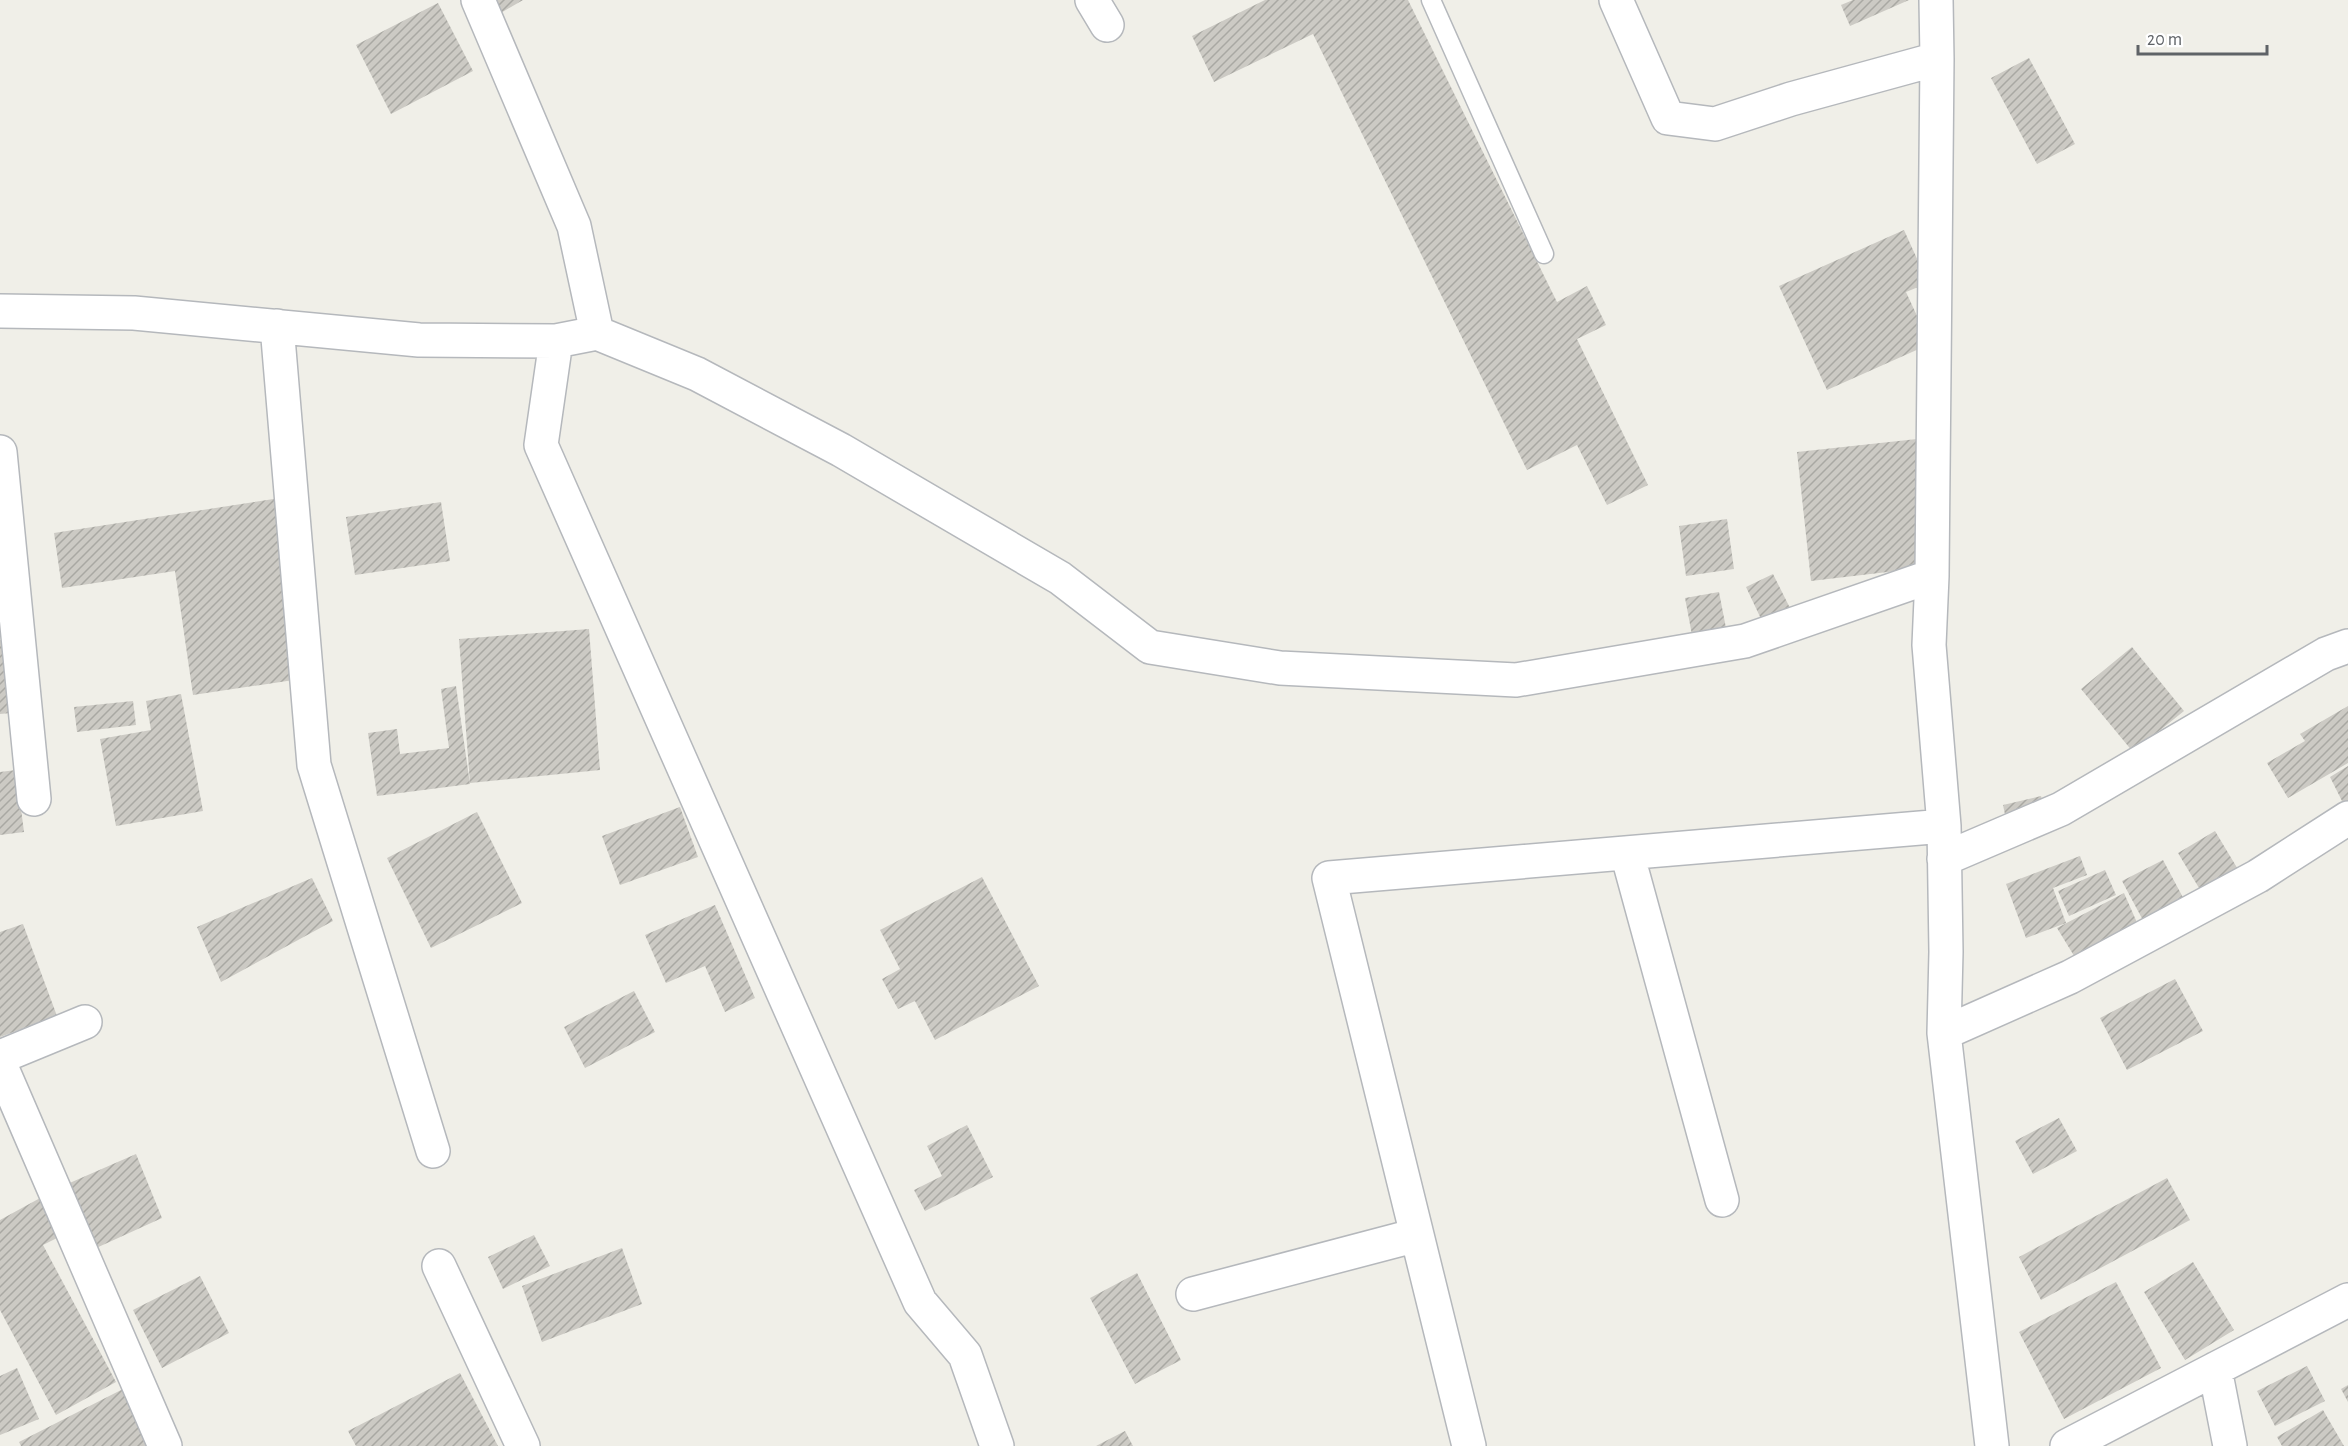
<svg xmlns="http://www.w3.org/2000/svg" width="2348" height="1446" font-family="'Alegreya Sans',sans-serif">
  <defs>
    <pattern id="building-hatch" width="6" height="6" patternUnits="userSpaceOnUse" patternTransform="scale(1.5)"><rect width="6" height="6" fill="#cccac4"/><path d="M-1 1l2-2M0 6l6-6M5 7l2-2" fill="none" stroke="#a9a8a3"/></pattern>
  </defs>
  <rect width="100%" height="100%" fill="#f0efe8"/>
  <path fill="url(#building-hatch)" d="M491 0H523L499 14Z
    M1265 0H1408L1557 302 1587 286 1606 325 1577 339 1648 485 1607 505 1577 445 1527 470 1313 34 1214 82 1192 36Z
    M1853 0H1909L1850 26 1841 5Z
    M438 3 473 71 391 114 356 45Z
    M2029 58 2075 144 2037 164 1991 78Z
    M1904 230 1928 283 1906 292 1930 344 1827 390 1779 286Z
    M1917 439 1930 567 1811 581 1797 452Z
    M280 498 307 678 193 695 175 571 62 588 54 533Z
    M441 502 450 561 355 575 346 517Z
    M1727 519 1734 569 1686 576 1679 526Z
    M1773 574 1790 608 1762 621 1746 587Z
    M1719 592 1726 628 1692 635 1685 598Z
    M589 629 600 770 470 783 459 639Z
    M0 640H2L11 713 0 714Z
    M2132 647 2184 711 2133 752 2081 689Z
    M456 686 470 784 377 796 368 733 397 729 400 754 449 748 441 689Z
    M181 694 203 811 116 826 100 739 151 730 146 701Z
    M133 701 136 725 77 732 74 707Z
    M2348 706V763L2288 798 2267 763 2305 741 2300 734Z
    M2348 766V813L2330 777Z
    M16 770 24 832 0 835V772Z
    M2041 796 2046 816 2007 824 2003 805Z
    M680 807 698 857 620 885 602 836Z
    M477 812 522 903 431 948 387 858Z
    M2215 831 2242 876 2205 898 2178 853Z
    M2080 856 2087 875 2053 888 2066 923 2026 938 2006 884Z
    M2163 860 2187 905 2146 926 2122 881Z
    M2105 870 2116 895 2069 916 2058 891Z
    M982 877 1039 986 935 1040 915 1001 898 1009 882 979 900 969 880 930Z
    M312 878 333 921 221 982 197 927Z
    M2124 893 2142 934 2079 964 2057 928Z
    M715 905 755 998 725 1012 705 966 666 983 645 935Z
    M23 924 57 1016 0 1037V932Z
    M2175 979 2203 1031 2127 1070 2100 1018Z
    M634 991 655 1032 585 1068 564 1027Z
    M2059 1118 2077 1151 2033 1174 2015 1141Z
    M967 1125 993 1177 925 1211 914 1190 942 1176 927 1146Z
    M136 1154 162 1218 94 1249 65 1185Z
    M2167 1178 2190 1220 2041 1300 2019 1257Z
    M42 1197 63 1235 43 1245 116 1382 56 1415 0 1310V1220Z
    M534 1235 550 1266 503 1289 488 1257Z
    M622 1248 642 1304 542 1342 522 1286Z
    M2193 1262 2234 1330 2185 1360 2144 1292Z
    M1137 1273 1181 1360 1135 1384 1090 1298Z
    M200 1276 229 1333 162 1368 133 1310Z
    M2116 1282 2161 1368 2064 1419 2019 1332Z
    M2307 1366 2325 1401 2275 1426 2257 1391Z
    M17 1368 39 1419 0 1435V1376Z
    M460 1373 498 1446H356L348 1431Z
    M2348 1385V1402L2341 1389Z
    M123 1389 153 1446H21L19 1442Z
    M2323 1410 2344 1446H2282L2277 1437Z
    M1125 1431 1133 1446H1096Z"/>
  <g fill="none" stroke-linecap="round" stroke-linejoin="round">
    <g stroke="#b5b8bc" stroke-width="21">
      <path id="lane" d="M1431 0 1544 254"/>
    </g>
    <g stroke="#b5b8bc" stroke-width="36">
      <path id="street" d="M478 0 574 226 597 333
        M1092 0 1107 25
        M1616 0 1668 118 1715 124 1791 99 1937 59
        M1936 0 1937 59 1932 576 1929 645 1944 826 1946 952 1944 1033 1992 1446
        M0 311 134 313 419 340 556 341 597 333 697 374 841 450 1060 578 1150 647 1280 668 1516 680 1745 641 1932 576
        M277 326 314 765 433 1151
        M556 341 541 445 920 1302 965 1355 997 1446
        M0 452 34 799
        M1627 853 1722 1200
        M1944 859 2061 809 2326 654 2348 646
        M1944 1033 2070 977 2258 876 2348 818
        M0 1057 85 1022
        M0 1064 165 1446
        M439 1266 523 1446
        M1193 1294 1417 1235
        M2215 1369 2230 1446
        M1469 1446 1329 878 1944 826
        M2067 1446 2348 1300"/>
    </g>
    <use href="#lane" stroke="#fff" stroke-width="18"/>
    <use href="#street" stroke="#fff" stroke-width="33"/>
  </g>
  <path d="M2138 45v9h129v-9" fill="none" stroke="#5f6367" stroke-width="3"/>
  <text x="2147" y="45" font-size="18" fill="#5f6367" stroke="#ffffff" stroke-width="4.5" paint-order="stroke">20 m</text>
</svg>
